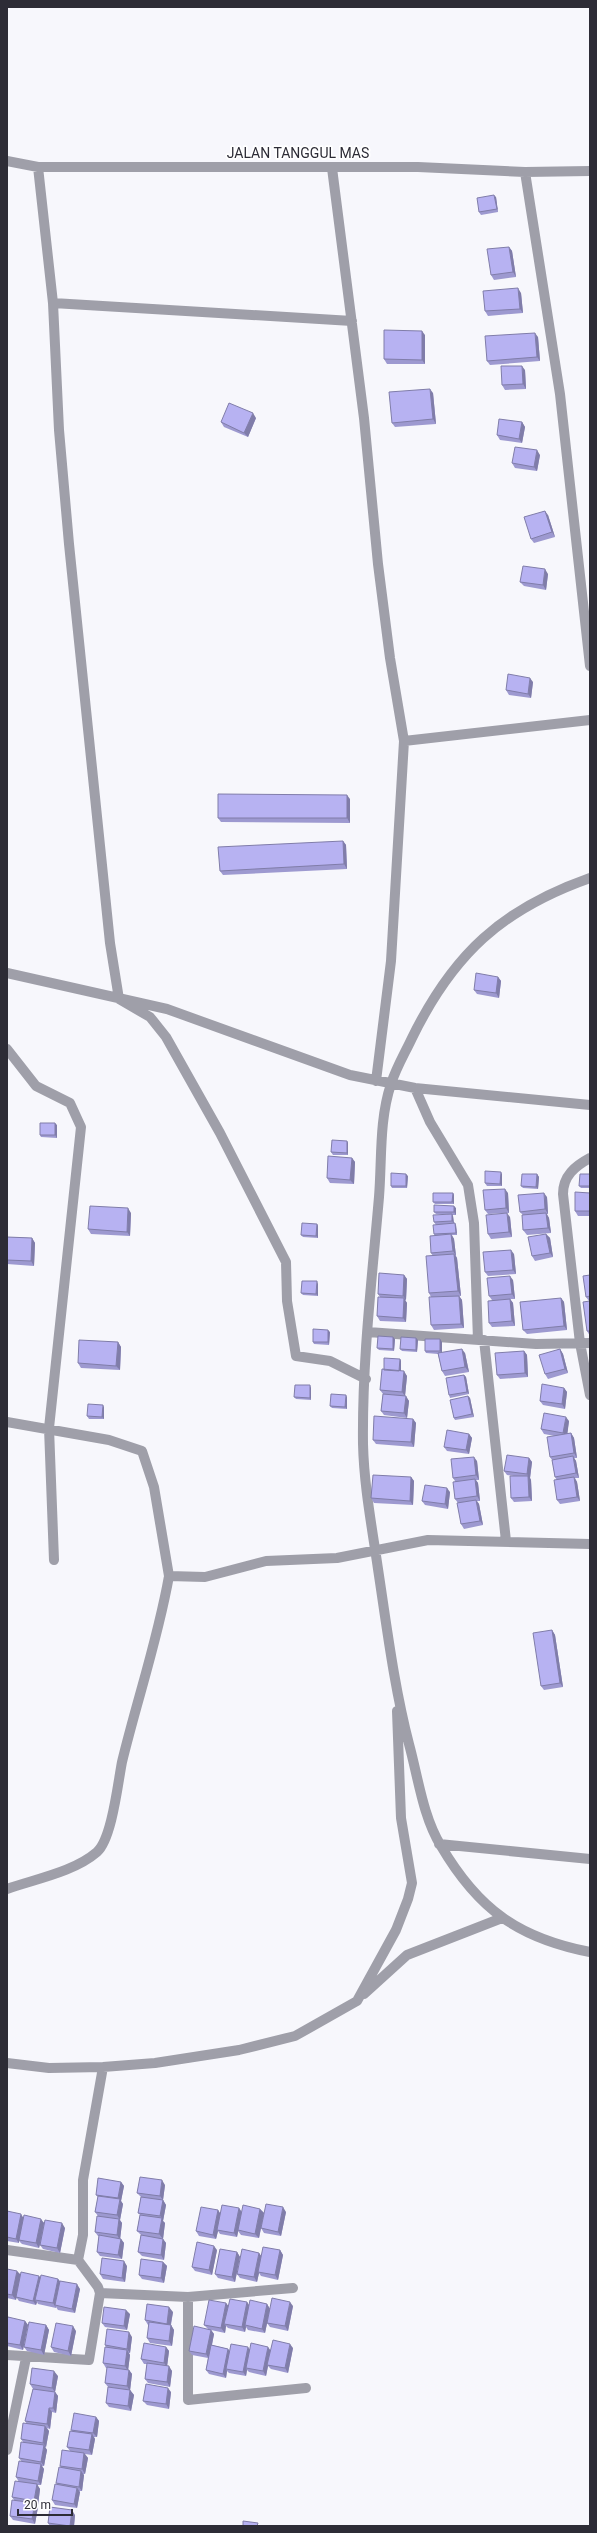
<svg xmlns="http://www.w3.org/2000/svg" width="597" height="2533" font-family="Roboto,sans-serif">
  <rect width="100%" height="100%" fill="#f7f7fc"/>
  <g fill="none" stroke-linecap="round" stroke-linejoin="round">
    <path stroke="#9f9fa9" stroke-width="10" d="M7 161 38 167H418L525 172 590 171
      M38 167 53 303 59 430 69 544 110 943 119 999 150 1017 166 1037 220 1133 286 1262 287 1301 296 1356 330 1361 366 1379
      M332 168 364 418 378 564 390 658 404 741 391 961 376 1081
      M525 172 560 394 590 666
      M53 303 352 321
      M404 741 590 720
      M590 878C502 909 453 954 412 1038 405 1053 396 1068 391 1084 379 1120 382 1159 379 1197 372 1279 362 1361 363 1444 364 1486 372 1527 378 1569 387 1628 394 1686 409 1744 418 1777 423 1817 441 1846 478 1909 518 1938 590 1952
      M7 973 167 1009 350 1075 415 1088 590 1105
      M7 1049 36 1086 70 1103 81 1127 49 1428 54 1560
      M415 1088 430 1122 468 1185 474 1223 478 1340
      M590 1158C575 1166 563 1176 563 1194L580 1343 590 1395
      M368 1332 536 1344 590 1343
      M484 1340 506 1541
      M7 1422 109 1440 142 1451 154 1487 169 1576 205 1577 266 1561 337 1558 428 1540 590 1544
      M439 1844 590 1859
      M7 1889C35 1879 74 1872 97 1852 112 1839 118 1782 122 1762 137 1700 158 1639 169 1576
      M364 1994 407 1955 502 1918
      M7 2063 49 2068 103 2067 155 2063 239 2050 295 2036 357 2001 396 1930 408 1899 412 1883 401 1818 397 1711
      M7 2250 78 2260 98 2287 100 2293 89 2360 7 2355
      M78 2260 83 2235V2180L103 2067
      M100 2293 188 2297 293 2288
      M188 2297V2400L306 2388
      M7 2450 26 2358"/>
  </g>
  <path fill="#9d99d0" d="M496 197 498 212 481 215 479 212Z
    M509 247 512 251 516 277 494 280 491 275Z
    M521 293 523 313 488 316 485 311Z
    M425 335V364H387L384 359Z
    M538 337 540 361 490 365 487 361Z
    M525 370 526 389 505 390 502 385Z
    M433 393 436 424 395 427 392 423Z
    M256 418 248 437 224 427 221 422Z
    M522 422 525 427 522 443 500 440 497 435Z
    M540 455 537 471 515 468 512 463Z
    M548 515 555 537 534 543 531 539Z
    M548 574 546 590 524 586 520 582Z
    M533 682 531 698 509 695 506 690Z
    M350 799V823L221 822 218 818Z
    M343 841 346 845 347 869 223 875 220 871Z
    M498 977 501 981 499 998 477 994 474 990Z
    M57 1125V1138L41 1137 40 1135Z
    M347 1141 348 1143V1155H333L331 1152Z
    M352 1158 355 1162 354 1184 330 1183 327 1178Z
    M502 1174V1186H487L485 1183Z
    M537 1174 539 1177 538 1189 523 1188 521 1186Z
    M590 1174V1188H581L579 1186Z
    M408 1176 407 1188H392L391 1186Z
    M453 1193 454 1195V1204H435L433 1202Z
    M508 1193 509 1213 488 1214 485 1210Z
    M590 1193V1216H578L575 1211Z
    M547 1197 548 1214H547L549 1218 551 1233 527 1235 523 1230V1215L520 1212Z
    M456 1208V1215H452L453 1216 454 1223 456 1225 457 1235H452L454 1239 456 1256 457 1258 461 1296H459L462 1300 464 1328 434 1330 431 1325V1297L429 1293 433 1256 431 1253 435 1236 434 1234 436 1225 434 1222 448 1214H436L434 1212Z
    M131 1213 130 1236 91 1234 88 1229Z
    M510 1217 512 1237 491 1239 488 1234Z
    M317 1224 318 1226V1238L303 1237 301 1235Z
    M546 1234 550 1238 553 1257 535 1261 532 1256Z
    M7 1237 32 1238 35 1243 34 1266 7 1264Z
    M514 1254 516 1274 488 1276 485 1272Z
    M404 1275 407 1279 406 1300H405L407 1303 406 1322 380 1321 377 1316 380 1297 378 1294Z
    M590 1275V1336L587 1331 589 1301 586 1297Z
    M513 1280 515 1299H510L513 1303 515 1326 492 1327 489 1323 492 1300 489 1296Z
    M318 1284V1296L303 1295 301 1293Z
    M561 1298 564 1302 567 1330 527 1334 523 1330Z
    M330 1332 329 1345 314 1344 313 1342Z
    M395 1339 394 1351 379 1350 377 1348Z
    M418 1340 417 1352 402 1351 400 1349Z
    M118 1342 121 1347 120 1370 81 1368 78 1363Z
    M442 1342V1353H465L469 1372 445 1376 442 1371 438 1354 426 1353 425 1351Z
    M560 1349 563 1354 568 1373 548 1379 545 1374Z
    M524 1351 527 1355 528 1377 500 1379 497 1375Z
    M400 1359 401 1361V1371L407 1376 405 1396 409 1401 407 1418 384 1415 381 1411 383 1394 380 1390 384 1370Z
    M464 1375 466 1377 469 1394 450 1398 449 1395Z
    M311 1388V1400L296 1399 294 1397Z
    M564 1388 567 1392 565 1409 543 1405 540 1401Z
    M468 1396 470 1398 474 1417 455 1420 454 1418Z
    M347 1397V1409L332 1408 330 1406Z
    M104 1407V1419H89L87 1416Z
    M413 1419 416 1423 414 1447 376 1444 373 1440Z
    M569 1421 567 1434 571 1433 574 1438 577 1458H574L576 1461 579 1478H575L577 1482 580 1501 560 1504 557 1500V1480L555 1477 552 1460 550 1457 555 1436 544 1434 541 1429Z
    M469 1434 472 1438 469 1454 447 1451 444 1447Z
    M529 1458 532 1462 530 1478 531 1480 532 1501 514 1502 511 1498 514 1476 507 1475 504 1471Z
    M477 1461 479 1480H476L478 1483 480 1501H477L479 1504 483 1525 464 1529 461 1524 458 1503 455 1499V1481L453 1478Z
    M411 1477 414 1481 413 1505 374 1503 371 1498Z
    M450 1492 448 1509 425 1505 422 1501Z
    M552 1630 555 1635 563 1687 544 1690 541 1686Z
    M121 2182 124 2186 121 2201 123 2204 120 2220 122 2223 120 2239H121L124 2243 122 2259 100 2256 97 2252 99 2236H98L95 2232 98 2216 95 2212 98 2197 96 2195Z
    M165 2185 163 2200 166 2205 163 2221 165 2223 163 2239 166 2243 164 2260 142 2256 138 2252 141 2235 137 2231 140 2215 138 2213 141 2197 137 2193Z
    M239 2208 242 2212 260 2209 264 2213 259 2238 241 2235 238 2231 237 2237 220 2234 218 2231 216 2239 199 2236 196 2231 218 2210 220 2213Z
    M7 2211 23 2217 65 2228 60 2253 43 2249 40 2245 39 2248 22 2244 19 2241V2243L7 2241Z
    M286 2212 281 2236 264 2233 261 2228Z
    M217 2250 212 2275 195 2271 192 2267Z
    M280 2250 283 2255 278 2280 261 2276 259 2273 257 2282 240 2278 237 2274 259 2253 261 2256Z
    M237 2252 240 2257 235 2282 218 2278 215 2274Z
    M163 2262 167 2266 164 2283 142 2279 139 2275Z
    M127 2266 125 2282 103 2279 100 2274Z
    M7 2269 21 2275 16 2300 7 2298Z
    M39 2276 40 2278 58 2279 60 2281 80 2289 75 2313 58 2310 56 2307V2308L38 2304 37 2302 36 2305 19 2301 16 2297Z
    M247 2302 249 2305 267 2304 270 2309 265 2333 248 2330 246 2327 245 2332 228 2328 226 2326 225 2333 211 2330 214 2334 212 2345 228 2349 229 2351 250 2349 271 2350 293 2348 288 2373 271 2369 268 2366 266 2376 249 2372 247 2370 246 2376 229 2373 227 2371 226 2378 209 2374 206 2370 208 2358 192 2355 189 2351 208 2329 204 2325 226 2303 228 2306Z
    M293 2306 288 2331 270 2327 267 2323Z
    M173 2312 171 2325 174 2330 172 2346 150 2343 147 2338 149 2325H148L145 2320Z
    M130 2314 127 2330 105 2327 102 2323Z
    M7 2320 25 2321 28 2325 23 2350 7 2346Z
    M46 2325 49 2330 44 2355 27 2351 24 2347Z
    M76 2331 71 2356 54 2352 51 2347Z
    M132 2337 130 2353H129L130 2355 128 2370H129L132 2374 130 2390 134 2395 131 2411 109 2407 106 2403 108 2387 105 2383 107 2368H106L103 2363 106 2347 105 2345Z
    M166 2347 169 2351 167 2366 172 2371 170 2387 148 2383 145 2379 147 2364H144L141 2359Z
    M58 2376 55 2392 58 2396 56 2413 52 2412 50 2429 47 2428 49 2431 46 2447H45L47 2450 44 2466H41L44 2469 41 2485H37L40 2489 38 2505H36L38 2507 35 2524 13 2520 10 2516 14 2500 12 2497 19 2482 16 2477 22 2462 19 2458 23 2442 21 2439 27 2424 25 2421 33 2389 30 2384Z
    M171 2392 169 2409 147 2405 143 2401Z
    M96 2417 99 2421 97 2437H94L95 2439 92 2455 85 2454 88 2458 85 2474H83L84 2475 82 2491H79L80 2492 77 2508 55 2505 52 2500 58 2485 56 2483 61 2467 60 2466 70 2451 67 2447 72 2431 71 2430Z
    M75 2515 74 2526H50L48 2523Z"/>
  <path fill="#807da9" d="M494 195 496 197 498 212 497 209Z
    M509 247 512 251 516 277 513 272Z
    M518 288 521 293 523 313 520 309Z
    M422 331 425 335V364L422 360Z
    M535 333 538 337 540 361 537 357Z
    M522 366 525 370 526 389 523 384Z
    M430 389 433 393 436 424 433 419Z
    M253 413 256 418 248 437 244 433Z
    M522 422 525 427 522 443 519 439Z
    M537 450 540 455 537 471 534 467Z
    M545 511 548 515 555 537 552 532Z
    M545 569 548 574 546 590 543 585Z
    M530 678 533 682 531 698 528 694Z
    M347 795 350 799V823L347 818Z
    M343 841 346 845 347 869 344 864Z
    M498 977 501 981 499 998 496 993Z
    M55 1123 57 1125V1138L55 1135Z
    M347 1141 348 1143V1155L347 1153Z
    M352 1158 355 1162 354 1184 350 1180Z
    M501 1172 502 1174V1186L500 1184Z
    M406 1174 408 1176 407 1188 406 1186Z
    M537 1174 539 1177 538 1189 536 1187Z
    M505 1189 508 1193 509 1213 506 1208Z
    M453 1193 454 1195V1204L452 1202Z
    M544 1193 547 1197 548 1214 545 1209Z
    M454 1206 456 1208V1215L454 1212Z
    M128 1208 131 1213 130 1236 127 1232Z
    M507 1213 510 1217 512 1237 509 1232Z
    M546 1213 549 1218 551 1233 548 1228Z
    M452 1214 453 1216 454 1224 452 1221Z
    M455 1223 456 1225 457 1235 456 1233Z
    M317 1224 318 1226V1238L316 1236Z
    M451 1234 454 1239 456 1256 453 1251Z
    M546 1234 550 1238 553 1257 550 1253Z
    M32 1238 35 1243 34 1266 31 1261Z
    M511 1250 514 1254 516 1274 513 1270Z
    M454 1254 457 1258 461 1296 458 1291Z
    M404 1275 407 1279 406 1300 403 1296Z
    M510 1276 513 1280 515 1299 512 1294Z
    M317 1281 318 1284V1296L316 1294Z
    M459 1296 462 1300 464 1328 461 1324Z
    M404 1298 407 1303 406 1322 403 1318Z
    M561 1298 564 1302 567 1330 564 1326Z
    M510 1299 513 1303 515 1326 512 1321Z
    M328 1330 330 1332 329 1345 328 1342Z
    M393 1337 395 1339 394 1351 393 1349Z
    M416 1338 418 1340 417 1352 416 1350Z
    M440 1339 442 1342V1354L440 1351Z
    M118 1342 121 1347 120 1370 116 1366Z
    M462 1349 465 1353 469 1372 465 1367Z
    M560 1349 563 1354 568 1373 565 1369Z
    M524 1351 527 1355 528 1377 525 1373Z
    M400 1359 401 1361V1373L399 1371Z
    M404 1371 407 1376 405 1396 402 1392Z
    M464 1375 466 1377 469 1394 467 1392Z
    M310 1385 311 1388V1400L310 1398Z
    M564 1388 567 1392 565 1409 562 1404Z
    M346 1395 347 1397V1409L345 1407Z
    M406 1396 409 1401 407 1418 404 1413Z
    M468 1396 470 1398 474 1417 472 1414Z
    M103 1405 104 1407V1419L102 1417Z
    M566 1417 569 1421 567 1437 563 1433Z
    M413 1419 416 1423 414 1447 411 1442Z
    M571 1433 574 1438 577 1458 574 1453Z
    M469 1434 472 1438 469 1454 466 1450Z
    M573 1456 576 1461 579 1478 576 1473Z
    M474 1457 477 1461 479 1480 476 1475Z
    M529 1458 532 1462 530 1478 531 1480 532 1501 529 1497 528 1476 527 1474Z
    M411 1477 414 1481 413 1505 410 1501Z
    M574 1477 577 1482 580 1501 577 1497Z
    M475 1479 478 1483 480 1501 477 1496Z
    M447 1488 450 1492 448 1509 445 1504Z
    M476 1500 479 1504 483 1525 480 1521Z
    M552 1630 555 1635 563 1687 560 1683Z
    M162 2180 165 2185 163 2200 166 2205 163 2221 165 2223 163 2239 159 2234 162 2218 160 2216 163 2200 160 2196Z
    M121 2182 124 2186 121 2201 123 2204 120 2220 117 2215 120 2201 118 2198Z
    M283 2207 286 2212 281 2236 278 2232Z
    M239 2208 242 2213 237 2237 234 2233Z
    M260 2209 264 2213 259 2238 255 2234Z
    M218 2210 221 2215 217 2230 218 2231 216 2239 213 2235Z
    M21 2214 24 2219 19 2240V2243L16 2239Z
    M41 2219 44 2223 39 2248 36 2243Z
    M119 2219 122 2223 120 2240 117 2235Z
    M62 2223 65 2228 60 2253 57 2248Z
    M121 2239 124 2243 122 2259 118 2255Z
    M163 2239 166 2243 164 2260 161 2255Z
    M214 2246 217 2250 212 2275 209 2270Z
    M280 2250 283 2255 278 2280 275 2275Z
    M237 2252 240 2257 235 2282 232 2277Z
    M259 2253 262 2257 258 2272 259 2273 257 2282 254 2277Z
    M124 2261 127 2266 125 2282 122 2278Z
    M163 2262 167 2266 164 2283 161 2278Z
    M17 2271 21 2275 16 2300 12 2295Z
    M39 2276 42 2280 35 2300 37 2302 36 2305 33 2301Z
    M58 2279 61 2283 55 2305 56 2308 53 2303Z
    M77 2284 80 2289 75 2313 72 2309Z
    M247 2302 250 2307 245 2325 246 2327 245 2332 242 2327Z
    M290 2302 293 2306 288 2331 285 2326Z
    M226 2303 230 2308 224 2324 226 2326 225 2333 221 2328Z
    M267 2304 270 2309 265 2333 262 2329Z
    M169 2307 173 2312 170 2328 167 2324Z
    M126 2310 130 2314 127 2330 124 2326Z
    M25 2321 28 2325 23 2350 20 2345Z
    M46 2325 49 2330 44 2355 41 2350Z
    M171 2325 174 2330 172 2346 169 2341Z
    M73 2326 76 2331 71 2356 68 2351Z
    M211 2330 214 2334 209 2359 206 2354Z
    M129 2332 132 2337 130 2353 127 2349Z
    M290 2344 293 2348 288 2373 285 2368Z
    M166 2347 169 2351 167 2367 164 2363Z
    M248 2347 251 2352 246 2368 247 2370 246 2376 243 2372Z
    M268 2347 271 2351 267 2365 268 2366 266 2376 263 2371Z
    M228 2349 231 2353 226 2369 227 2371 226 2378 223 2374Z
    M127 2350 130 2355 128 2371 125 2366Z
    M169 2366 172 2371 170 2387 167 2382Z
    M129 2370 132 2374 130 2391 127 2386Z
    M54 2371 58 2376 55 2392 58 2396 56 2413 53 2408 55 2392 52 2388Z
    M168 2388 171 2392 169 2409 166 2404Z
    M130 2390 134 2395 131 2411 128 2406Z
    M49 2408 52 2412 50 2429 47 2424Z
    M96 2417 99 2421 97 2437 93 2433Z
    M45 2426 49 2431 46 2447 43 2443Z
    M92 2434 95 2439 92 2455 89 2450Z
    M44 2445 47 2450 44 2466 41 2462Z
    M84 2453 88 2458 85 2474 82 2469Z
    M41 2464 44 2469 41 2485 38 2481Z
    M81 2471 84 2475 82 2491 79 2487Z
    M37 2484 40 2489 38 2505 34 2501Z
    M77 2488 80 2492 77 2508 74 2504Z
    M35 2503 38 2507 35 2524 32 2519Z
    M72 2510 75 2515 74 2526H70Z"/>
  <path fill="#b7b2f2" stroke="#807da9" d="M494 195 497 209 479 212 477 198Z
    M509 247 513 272 491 275 487 249Z
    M518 288 520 309 485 311 483 291Z
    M384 330 422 331V360L384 359Z
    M535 333 537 357 487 361 485 336Z
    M501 366H522L523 384 502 385Z
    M430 389 433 419 392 423 389 392Z
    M229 403 253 413 244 433 221 422Z
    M499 419 522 422 519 439 497 435Z
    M515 447 537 450 534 467 512 463Z
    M545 511 552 532 531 539 524 517Z
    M523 566 545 569 543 585 520 582Z
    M508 674 530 678 528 694 506 690Z
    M218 794 347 795V818H218Z
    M343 841 344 864 220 871 218 847Z
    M476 973 498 977 496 993 474 990Z
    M40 1123H55V1135H40Z
    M332 1140 347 1141V1153L331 1152Z
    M328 1156 352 1158 350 1180 327 1178Z
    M485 1171 501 1172 500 1184 485 1183Z
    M391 1173 406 1174V1186H391Z
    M522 1174H537L536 1187 521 1186Z
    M580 1174H590V1186H579Z
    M505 1189 506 1208 485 1210 483 1190Z
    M575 1192 590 1193V1211H575Z
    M433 1193H453L452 1202H433Z
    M544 1193 545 1209 520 1212 518 1195Z
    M434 1205 454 1206V1212H434Z
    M90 1206 128 1208 127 1232 88 1229Z
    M507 1213 509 1232 488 1234 486 1215Z
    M546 1213 548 1228 523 1230 522 1215Z
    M452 1214V1221L434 1222 433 1215Z
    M302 1223 317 1224 316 1236 301 1235Z
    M455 1223 456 1233 434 1234 433 1225Z
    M451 1234 453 1251 431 1253 430 1236Z
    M546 1234 550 1253 532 1256 528 1237Z
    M7 1237 32 1238 31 1261 7 1260Z
    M511 1250 513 1270 485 1272 483 1252Z
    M454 1254 458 1291 429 1293 426 1256Z
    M379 1273 404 1275 403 1296 378 1294Z
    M590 1275V1296L586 1297 583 1276Z
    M510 1276 512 1294 489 1296 487 1278Z
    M302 1281H317L316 1294 301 1293Z
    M459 1296 461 1324 431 1325 429 1297Z
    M378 1297 404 1298 403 1318 377 1316Z
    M561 1298 564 1326 523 1330 520 1302Z
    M510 1299 512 1321 489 1323 488 1301Z
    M590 1301V1331H587L583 1302Z
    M313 1329 328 1330V1342H313Z
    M378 1336 393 1337V1349L377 1348Z
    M401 1337 416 1338V1350L400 1349Z
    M425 1339H440V1351H425Z
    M79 1340 118 1342 116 1366 78 1363Z
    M462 1349 465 1367 442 1371 438 1353Z
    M560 1349 565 1369 545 1374 539 1355Z
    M524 1351 525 1373 497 1375 495 1353Z
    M384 1358 400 1359 399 1371 384 1370Z
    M382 1369 404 1371 402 1392 380 1390Z
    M464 1375 467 1392 449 1395 446 1378Z
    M542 1384 564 1388 562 1404 540 1401Z
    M295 1385H310V1398L294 1397Z
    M331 1394 346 1395 345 1407 330 1406Z
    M383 1394 406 1396 404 1413 381 1411Z
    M468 1396 472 1414 454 1418 450 1400Z
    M88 1404 103 1405 102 1417 87 1416Z
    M544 1413 566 1417 563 1433 541 1429Z
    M374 1416 413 1419 411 1442 373 1440Z
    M447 1430 469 1434 466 1450 444 1447Z
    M571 1433 574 1453 550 1457 547 1437Z
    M507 1455 529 1458 527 1474 504 1471Z
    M573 1456 576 1473 555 1477 552 1460Z
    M474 1457 476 1475 453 1478 451 1459Z
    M373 1475 411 1477 410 1501 371 1498Z
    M510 1476H528L529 1497 511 1498Z
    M574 1477 577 1497 557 1500 554 1480Z
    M475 1479 477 1496 455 1499 453 1482Z
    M425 1485 447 1488 445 1504 422 1501Z
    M476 1500 480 1521 461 1524 457 1503Z
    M552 1630 560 1683 541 1686 533 1633Z
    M140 2177 162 2180 160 2196 137 2193Z
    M98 2178 121 2182 118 2198 96 2195Z
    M98 2196 120 2199 117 2215 95 2212Z
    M141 2197 163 2200 160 2216 138 2213Z
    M266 2204 283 2207 278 2232 261 2228Z
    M222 2205 239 2208 234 2233 217 2230Z
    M243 2205 260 2209 255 2234 238 2230Z
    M201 2207 218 2210 213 2235 196 2231Z
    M7 2211 21 2214 16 2239 7 2237Z
    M24 2215 41 2219 36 2243 19 2240Z
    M140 2215 162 2218 159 2234 137 2231Z
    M97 2216 119 2219 117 2235 95 2232Z
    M45 2220 62 2223 57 2248 40 2245Z
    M99 2235 121 2239 118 2255 97 2252Z
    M141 2235 163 2239 161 2255 138 2252Z
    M197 2242 214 2246 209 2270 192 2267Z
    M263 2247 280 2250 275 2275 258 2272Z
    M220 2249 237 2252 232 2277 215 2274Z
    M242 2249 259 2253 254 2277 237 2274Z
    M102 2258 124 2261 122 2278 100 2274Z
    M141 2259 163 2262 161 2278 139 2275Z
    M7 2269 17 2271 12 2295 7 2294Z
    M21 2272 39 2276 33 2301 16 2297Z
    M41 2275 58 2279 53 2303 35 2300Z
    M60 2281 77 2284 72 2309 55 2305Z
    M272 2298 290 2302 285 2326 267 2323Z
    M230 2299 247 2302 242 2327 224 2324Z
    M209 2300 226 2303 221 2328 204 2325Z
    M250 2300 267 2304 262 2329 245 2325Z
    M147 2304 169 2307 167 2324 145 2320Z
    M104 2307 126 2310 124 2326 102 2323Z
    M8 2317 25 2321 20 2345 7 2343V2320Z
    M29 2322 46 2325 41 2350 24 2347Z
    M149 2322 171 2325 169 2341 147 2338Z
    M56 2323 73 2326 68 2351 51 2347Z
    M194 2326 211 2330 206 2354 189 2351Z
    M107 2329 129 2332 127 2349 105 2345Z
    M273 2340 290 2344 285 2368 267 2365Z
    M144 2343 166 2347 164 2363 141 2359Z
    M251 2343 268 2347 263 2371 246 2368Z
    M231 2344 248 2347 243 2372 226 2369Z
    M211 2345 228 2349 223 2374 206 2370Z
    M105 2347 127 2350 125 2366 103 2363Z
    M147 2363 169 2366 167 2382 145 2379Z
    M107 2367 129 2370 127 2386 105 2383Z
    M32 2368 54 2371 52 2388 30 2384Z
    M146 2384 168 2388 166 2404 143 2401Z
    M108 2387 130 2390 128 2406 106 2403Z
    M33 2389 55 2392 53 2408H49L47 2424 25 2421Z
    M74 2413 96 2417 93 2433 71 2430Z
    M23 2423 45 2426 43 2443 21 2439Z
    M70 2431 92 2434 89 2450 67 2447Z
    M21 2442 44 2445 41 2462 19 2458Z
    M62 2450 84 2453 82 2469 60 2466Z
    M19 2461 41 2464 38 2481 16 2477Z
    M59 2467 81 2471 79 2487 56 2483Z
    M15 2481 37 2484 34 2501 12 2497Z
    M55 2484 77 2488 74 2504 52 2500Z
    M12 2500 35 2503 32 2519 10 2516Z
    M50 2507 72 2510 70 2526 48 2523Z
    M243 2521 258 2523 257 2526H243Z"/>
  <g text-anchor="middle" stroke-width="3.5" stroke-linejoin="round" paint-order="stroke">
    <g font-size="14" fill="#2d2c36" stroke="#fff">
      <text x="298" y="158">JALAN TANGGUL MAS</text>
    </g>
  </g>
  <rect width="597" height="2533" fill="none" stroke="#2d2c36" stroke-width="16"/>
  <path d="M18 2509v6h54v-6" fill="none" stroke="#2d2c36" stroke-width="2"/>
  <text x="24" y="2509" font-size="12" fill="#2d2c36" stroke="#ffffff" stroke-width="3" paint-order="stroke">20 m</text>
</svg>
